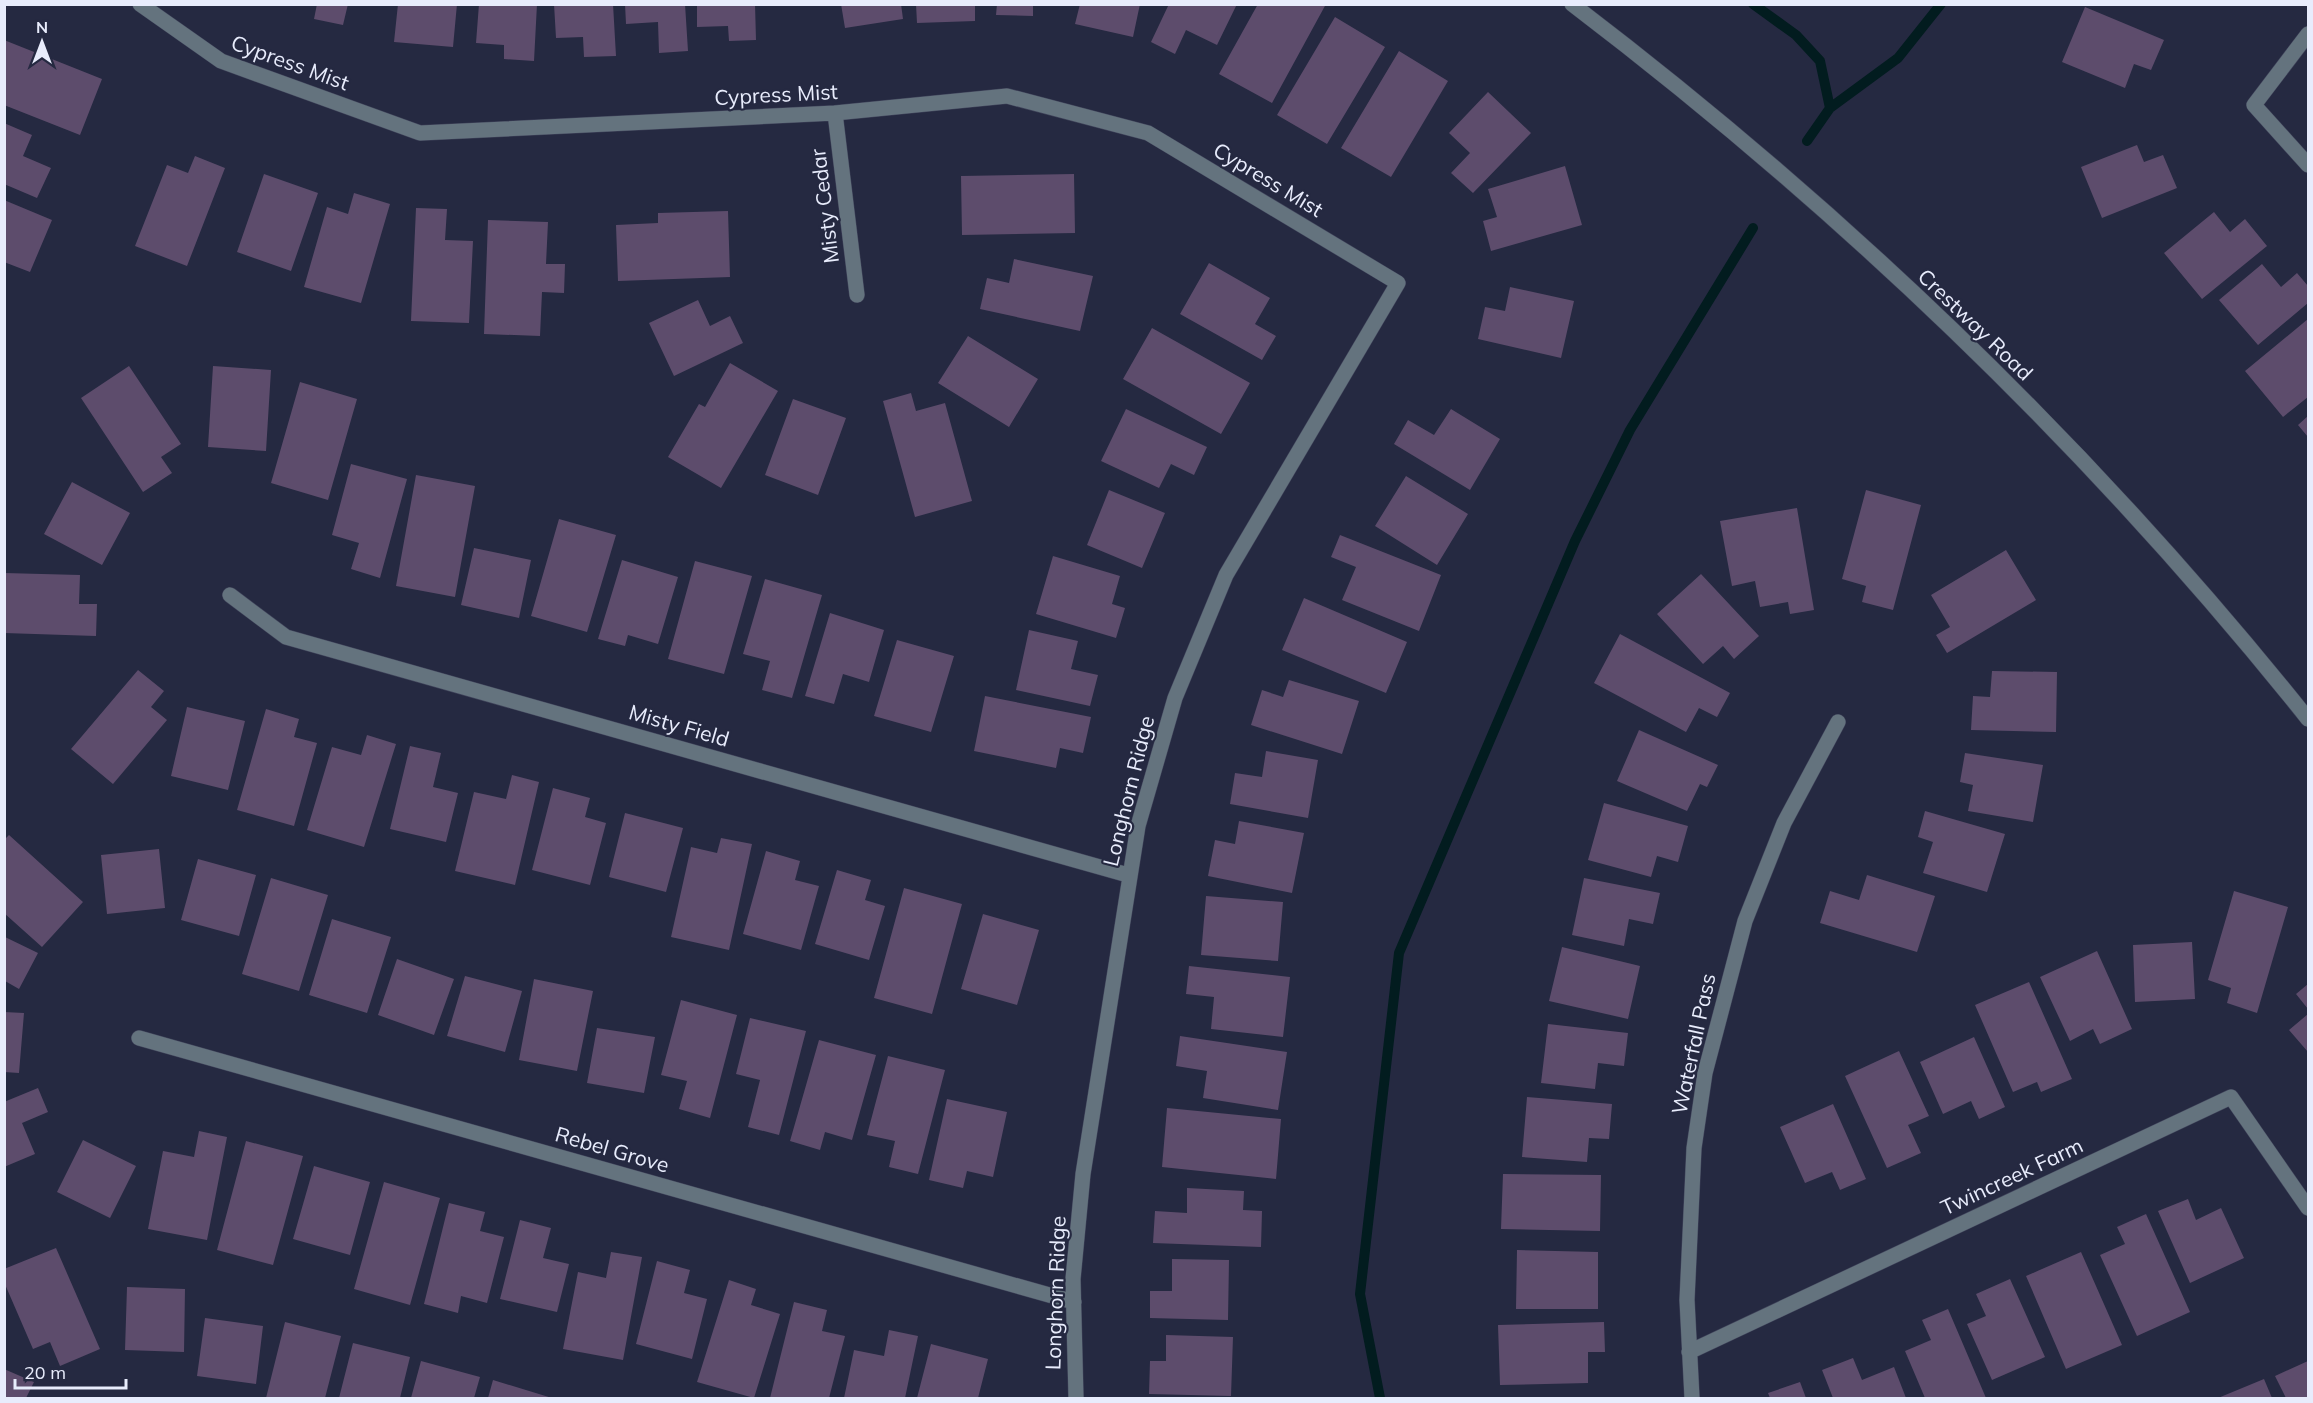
<svg xmlns="http://www.w3.org/2000/svg" width="2313" height="1403" font-family="Mulish,sans-serif">
  <rect width="100%" height="100%" fill="#252941"/>
  <g fill="none" stroke-linecap="round" stroke-linejoin="round">
    <path stroke="#021c1f" stroke-width="10" d="M1753 4 1796 35 1820 61 1830 108 1807 141
      M1830 108 1898 58 1941 4
      M1380 1398 1360 1294 1399 953 1575 541 1630 430 1753 228"/>
  </g>
  <path fill="#5d4c6c" d="M317 4H348L343 25 314 19Z
    M398 4H457L453 47 394 42Z
    M479 4H537L534 61 504 59V45L476 43Z
    M554 4H613L616 56 584 57 583 37 556 38Z
    M625 4H685L688 51 659 53 658 22 626 24Z
    M697 4H755L756 40 729 41 728 26 697 27Z
    M841 4H901L903 19 845 28Z
    M916 4H975V21L917 23Z
    M997 4H1033V16L996 15Z
    M1080 4H1140L1133 37 1075 24Z
    M1169 4H1237L1217 45 1186 30 1175 54 1151 42Z
    M1258 4H1326L1272 103 1219 74Z
    M2085 7 2164 40 2151 70 2134 64 2125 88 2062 62Z
    M1335 17 1385 47 1327 144 1277 115Z
    M4 40 102 79 80 135 4 105Z
    M1399 51 1448 81 1391 177 1341 148Z
    M1488 92 1531 133 1473 193 1451 173 1470 153 1449 133Z
    M4 123 32 135 23 156 51 168 37 198 4 184Z
    M2137 145 2144 162 2163 155 2177 188 2102 218 2081 167Z
    M195 156 225 168 187 266 135 246 167 165 188 173Z
    M1565 166 1582 225 1491 251 1483 221 1497 217 1488 189Z
    M264 174 318 193 291 271 237 252Z
    M1074 174 1075 233 962 235 961 176Z
    M354 193 390 204 361 303 304 287 327 207 348 214Z
    M4 200 52 220 30 272 4 262Z
    M416 208 447 209 445 240 473 241 469 323 411 321Z
    M728 211 730 277 618 281 616 225 658 223V213Z
    M2214 212 2230 232 2245 219 2267 246 2202 299 2164 253Z
    M488 220 548 222 546 264H565L564 293 542 292 540 336 484 334Z
    M1014 259 1093 276 1080 331 980 309 987 278 1009 283Z
    M1209 263 1270 298 1255 324 1276 336 1262 360 1180 314Z
    M2262 264 2281 287 2297 273 2308 286V303L2258 345 2219 300Z
    M1510 287 1574 301 1561 358 1478 339 1485 307 1505 311Z
    M698 300 710 326 730 316 743 343 674 376 649 323Z
    M2308 319V397L2283 417 2245 371Z
    M1152 328 1250 383 1221 434 1123 379Z
    M968 336 1038 379 1009 427 938 383Z
    M730 363 778 391 721 488 668 457 699 404 705 407Z
    M129 366 181 444 161 457 172 473 143 492 81 398Z
    M213 366 271 370 266 451 208 447Z
    M300 382 357 399 328 500 271 483Z
    M911 393 916 411 945 403 972 501 915 517 883 401Z
    M793 399 846 418 818 495 765 475Z
    M1126 409 1207 447 1194 475 1171 464 1159 488 1101 461Z
    M1451 409 1500 439 1470 490 1394 444 1408 420 1434 435Z
    M2308 416V437L2298 425Z
    M351 464 407 479 380 578 351 569 359 543 332 535Z
    M416 475 475 486 455 597 396 586Z
    M1406 476 1468 514 1437 565 1375 526Z
    M72 482 130 513 102 565 44 534Z
    M1109 490 1165 513 1142 568 1087 545Z
    M1866 490 1921 505 1893 610 1862 602 1866 586 1842 579Z
    M1797 508 1814 610 1790 614 1788 602 1760 607 1755 581 1732 586 1720 521Z
    M559 519 616 535 587 632 531 616Z
    M1340 535 1441 575 1419 631 1342 600 1356 567 1331 557Z
    M474 548 531 560 519 618 461 605Z
    M2006 550 2036 600 1947 653 1936 635 1950 627 1931 595Z
    M1053 556 1120 576 1112 604 1125 608 1116 638 1036 614Z
    M622 560 678 577 658 644 628 635 625 646 598 639Z
    M695 561 752 576 724 674 668 659Z
    M4 573 80 575 79 604H97L96 636 4 633Z
    M1701 574 1759 636 1734 659 1723 646 1703 664 1657 614Z
    M765 579 822 595 792 698 762 690 770 661 743 654Z
    M1304 598 1407 642 1386 693 1282 650Z
    M830 613 884 630 869 682 843 674 834 704 805 696Z
    M1029 630 1078 641 1071 669 1098 675 1090 706 1016 690Z
    M1620 634 1730 693 1717 717 1699 708 1686 732 1594 683Z
    M897 640 954 656 931 732 874 716Z
    M138 670 164 691 151 707 167 720 113 784 71 749Z
    M1992 671 2057 672 2056 732 1971 730 1973 696 1990 697Z
    M1289 680 1359 701 1342 754 1251 725 1262 690 1283 697Z
    M985 696 1091 717 1083 753 1060 748 1056 768 974 751Z
    M187 707 245 721 228 790 171 776Z
    M266 709 299 719 294 737 317 743 294 826 237 810Z
    M1639 730 1718 765 1707 787 1700 784 1687 811 1617 781Z
    M367 735 396 744 364 847 307 830 332 747 361 755Z
    M410 746 441 753 433 787 458 793 446 842 390 829Z
    M1266 751 1318 760 1308 818 1230 804 1235 773 1262 777Z
    M1965 753 2043 765 2033 822 1968 811 1973 785 1960 782Z
    M512 775 539 782 515 885 455 871 474 792 506 799Z
    M553 788 590 798 585 817 606 823 590 885 532 870Z
    M1604 803 1688 826 1678 862 1657 856 1651 877 1588 860Z
    M1925 811 2005 834 1987 892 1923 873 1933 842 1918 837Z
    M625 813 683 828 666 892 609 877Z
    M1239 821 1304 833 1292 893 1208 876 1215 840 1235 844Z
    M9 835 83 902 42 947 4 913V840Z
    M721 838 752 844 729 950 671 937 691 847 717 853Z
    M159 849 165 908 107 914 101 855Z
    M766 851 800 861 795 880 819 886 801 950 743 934Z
    M198 859 256 875 239 936 181 920Z
    M837 870 871 880 865 900 885 906 869 960 815 944Z
    M1867 875 1935 896 1917 952 1820 923 1830 891 1859 900Z
    M271 878 328 895 299 991 242 974Z
    M1584 878 1660 893 1653 924 1629 919 1624 946 1572 935Z
    M904 888 962 904 932 1014 874 998Z
    M2234 891 2288 907 2257 1013 2227 1003 2231 988 2208 980Z
    M1206 896 1283 902 1278 961 1201 955Z
    M983 914 1039 930 1017 1005 961 989Z
    M332 919 391 937 367 1013 309 995Z
    M5 937 38 953 19 989 5 981Z
    M2192 942 2195 999 2135 1002 2133 945Z
    M1562 947 1640 966 1628 1019 1549 1001Z
    M2097 951 2132 1029 2100 1044 2093 1029 2070 1041 2040 977Z
    M397 959 454 979 434 1035 378 1015Z
    M1189 966 1290 977 1283 1037 1211 1029 1214 997 1186 994Z
    M465 976 522 991 505 1052 447 1036Z
    M534 979 593 991 577 1071 519 1060Z
    M2029 982 2072 1079 2041 1092 2037 1082 2013 1092 1975 1005Z
    M2308 984V1009L2296 994Z
    M681 1000 737 1015 710 1118 679 1109 687 1081 661 1075Z
    M4 1012 24 1013 19 1073 4 1072Z
    M2308 1014V1052L2289 1030Z
    M750 1018 806 1031 779 1135 748 1127 760 1080 736 1074Z
    M1548 1024 1628 1033 1624 1066 1598 1063 1595 1089 1541 1083Z
    M597 1028 655 1037 644 1093 587 1083Z
    M1180 1036 1287 1052 1278 1110 1203 1098 1207 1071 1176 1066Z
    M1974 1037 2005 1107 1979 1119 1971 1101 1943 1114 1920 1062Z
    M819 1040 876 1055 852 1140 825 1132 820 1150 790 1141Z
    M1899 1051 1929 1116 1908 1125 1921 1153 1887 1168 1845 1076Z
    M888 1056 945 1070 918 1174 889 1167 895 1141 867 1135Z
    M38 1088 48 1112 22 1123 35 1154 4 1167V1102Z
    M1527 1097 1612 1104 1609 1139 1589 1138 1587 1162 1522 1157Z
    M947 1099 1007 1112 993 1177 967 1171 963 1188 929 1180Z
    M1833 1104 1866 1179 1840 1190 1832 1172 1805 1183 1780 1127Z
    M1167 1108 1281 1119 1276 1179 1162 1167Z
    M199 1131 227 1137 207 1240 148 1229 163 1151 194 1157Z
    M83 1140 136 1166 110 1218 57 1192Z
    M246 1141 303 1156 273 1265 217 1250Z
    M314 1166 370 1182 350 1255 293 1239Z
    M1503 1174 1601 1175 1600 1231 1501 1229Z
    M384 1182 440 1198 410 1305 354 1289Z
    M1187 1188 1244 1191 1243 1210 1262 1211 1261 1247 1153 1243 1155 1211 1187 1213Z
    M2188 1199 2196 1220 2221 1208 2244 1258 2190 1283 2158 1211Z
    M449 1203 485 1212 480 1231 504 1237 487 1303 461 1296 458 1313 424 1304Z
    M2146 1214 2190 1312 2137 1336 2100 1255 2125 1244 2117 1227Z
    M520 1220 551 1228 543 1258 569 1264 557 1312 500 1299Z
    M56 1248 100 1349 60 1366 50 1342 33 1349 4 1282V1269Z
    M1517 1250 1598 1252V1309H1516Z
    M611 1252 642 1257 623 1360 563 1349 578 1272 606 1278Z
    M2081 1252 2122 1345 2066 1369 2026 1276Z
    M1172 1259 1229 1260 1228 1320 1150 1318V1291H1172Z
    M657 1261 690 1270 684 1293 707 1299 692 1359 636 1344Z
    M2010 1279 2045 1357 1992 1380 1967 1324 1986 1316 1976 1294Z
    M729 1280 756 1289 751 1305 780 1314 754 1398 697 1382Z
    M127 1287 185 1289 184 1352 125 1350Z
    M794 1302 827 1310 822 1331 845 1336 829 1398H770Z
    M1948 1309 1986 1398H1925L1905 1351 1931 1340 1922 1320Z
    M205 1318 263 1326 256 1384 197 1376Z
    M285 1322 341 1336 325 1398H266Z
    M1604 1322 1605 1352H1588V1383L1500 1385 1498 1325Z
    M889 1330 918 1336 905 1398H844L854 1350 884 1356Z
    M1166 1335 1233 1337 1231 1396 1149 1394 1150 1361H1166Z
    M353 1343 410 1357 400 1398H339Z
    M931 1344 988 1359 978 1398H917Z
    M1853 1358 1862 1380 1894 1367 1906 1398H1833L1822 1370Z
    M421 1361 480 1377 474 1398H411Z
    M2308 1361V1398H2286L2275 1376Z
    M4 1369 34 1382 26 1398H4Z
    M2264 1379 2272 1398H2218Z
    M493 1380 552 1398H488Z
    M1800 1382 1806 1398H1770L1768 1393Z"/>
  <g fill="none" stroke-linecap="round" stroke-linejoin="round">
    <g stroke="#40445b" stroke-width="16">
      <path id="minor" d="M140 4 221 61 420 133 835 113 1007 96 1148 133 1398 283 1226 575 1175 698 1138 826 1083 1174 1073 1279 1076 1398
        M1572 4C1844 211 2094 451 2308 719
        M2308 34 2254 105 2308 165
        M835 113 857 295
        M230 595 286 637 1128 875
        M139 1038 1074 1302
        M1689 1352 2231 1097 2308 1208
        M1692 1398 1687 1300 1694 1148 1705 1073 1745 921 1784 823 1838 722"/>
    </g>
    <use href="#minor" stroke="#64737e" stroke-width="15"/>
  </g>
  <g text-anchor="middle" stroke-width="4.5" stroke-linejoin="round" paint-order="stroke">
    <g font-size="21" fill="#e8ecfc" stroke="#252941">
      <text transform="translate(290 63) rotate(20)" y="7">Cypress Mist</text>
      <text transform="translate(776 95) rotate(-3)" y="7">Cypress Mist</text>
      <text transform="translate(1268 180) rotate(31)" y="7">Cypress Mist</text>
      <text transform="translate(825 206) rotate(-97)" y="7">Misty Cedar</text>
      <text transform="translate(1975 325) rotate(44)" y="7">Crestway Road</text>
      <text transform="translate(679 726) rotate(16)" y="7">Misty Field</text>
      <text transform="translate(1129 791) rotate(-76)" y="7">Longhorn Ridge</text>
      <text transform="translate(1694 1044) rotate(-78)" y="7">Waterfall Pass</text>
      <text transform="translate(612 1150) rotate(16)" y="7">Rebel Grove</text>
      <text transform="translate(2012 1177) rotate(-25)" y="7">Twincreek Farm</text>
      <text transform="translate(1056 1293) rotate(-88)" y="7">Longhorn Ridge</text>
    </g>
  </g>
  <rect width="2313" height="1403" fill="none" stroke="#e8ecfc" stroke-width="12"/>
  <g transform="translate(42 42)" stroke="#252941" stroke-width="4.5" paint-order="stroke">
  <path d="M0-4.5L10 22L0 15L-10 22Z" fill="#e8ecfc"/>
  <text y="-9" font-size="16" font-weight="bold" text-anchor="middle" fill="#e8ecfc">N</text>
  </g>
  <path d="M15 1379v9h111v-9" fill="none" stroke="#e8ecfc" stroke-width="3"/>
  <text x="24" y="1379" font-size="18" fill="#e8ecfc" stroke="#252941" stroke-width="4.5" paint-order="stroke">20 m</text>
</svg>
